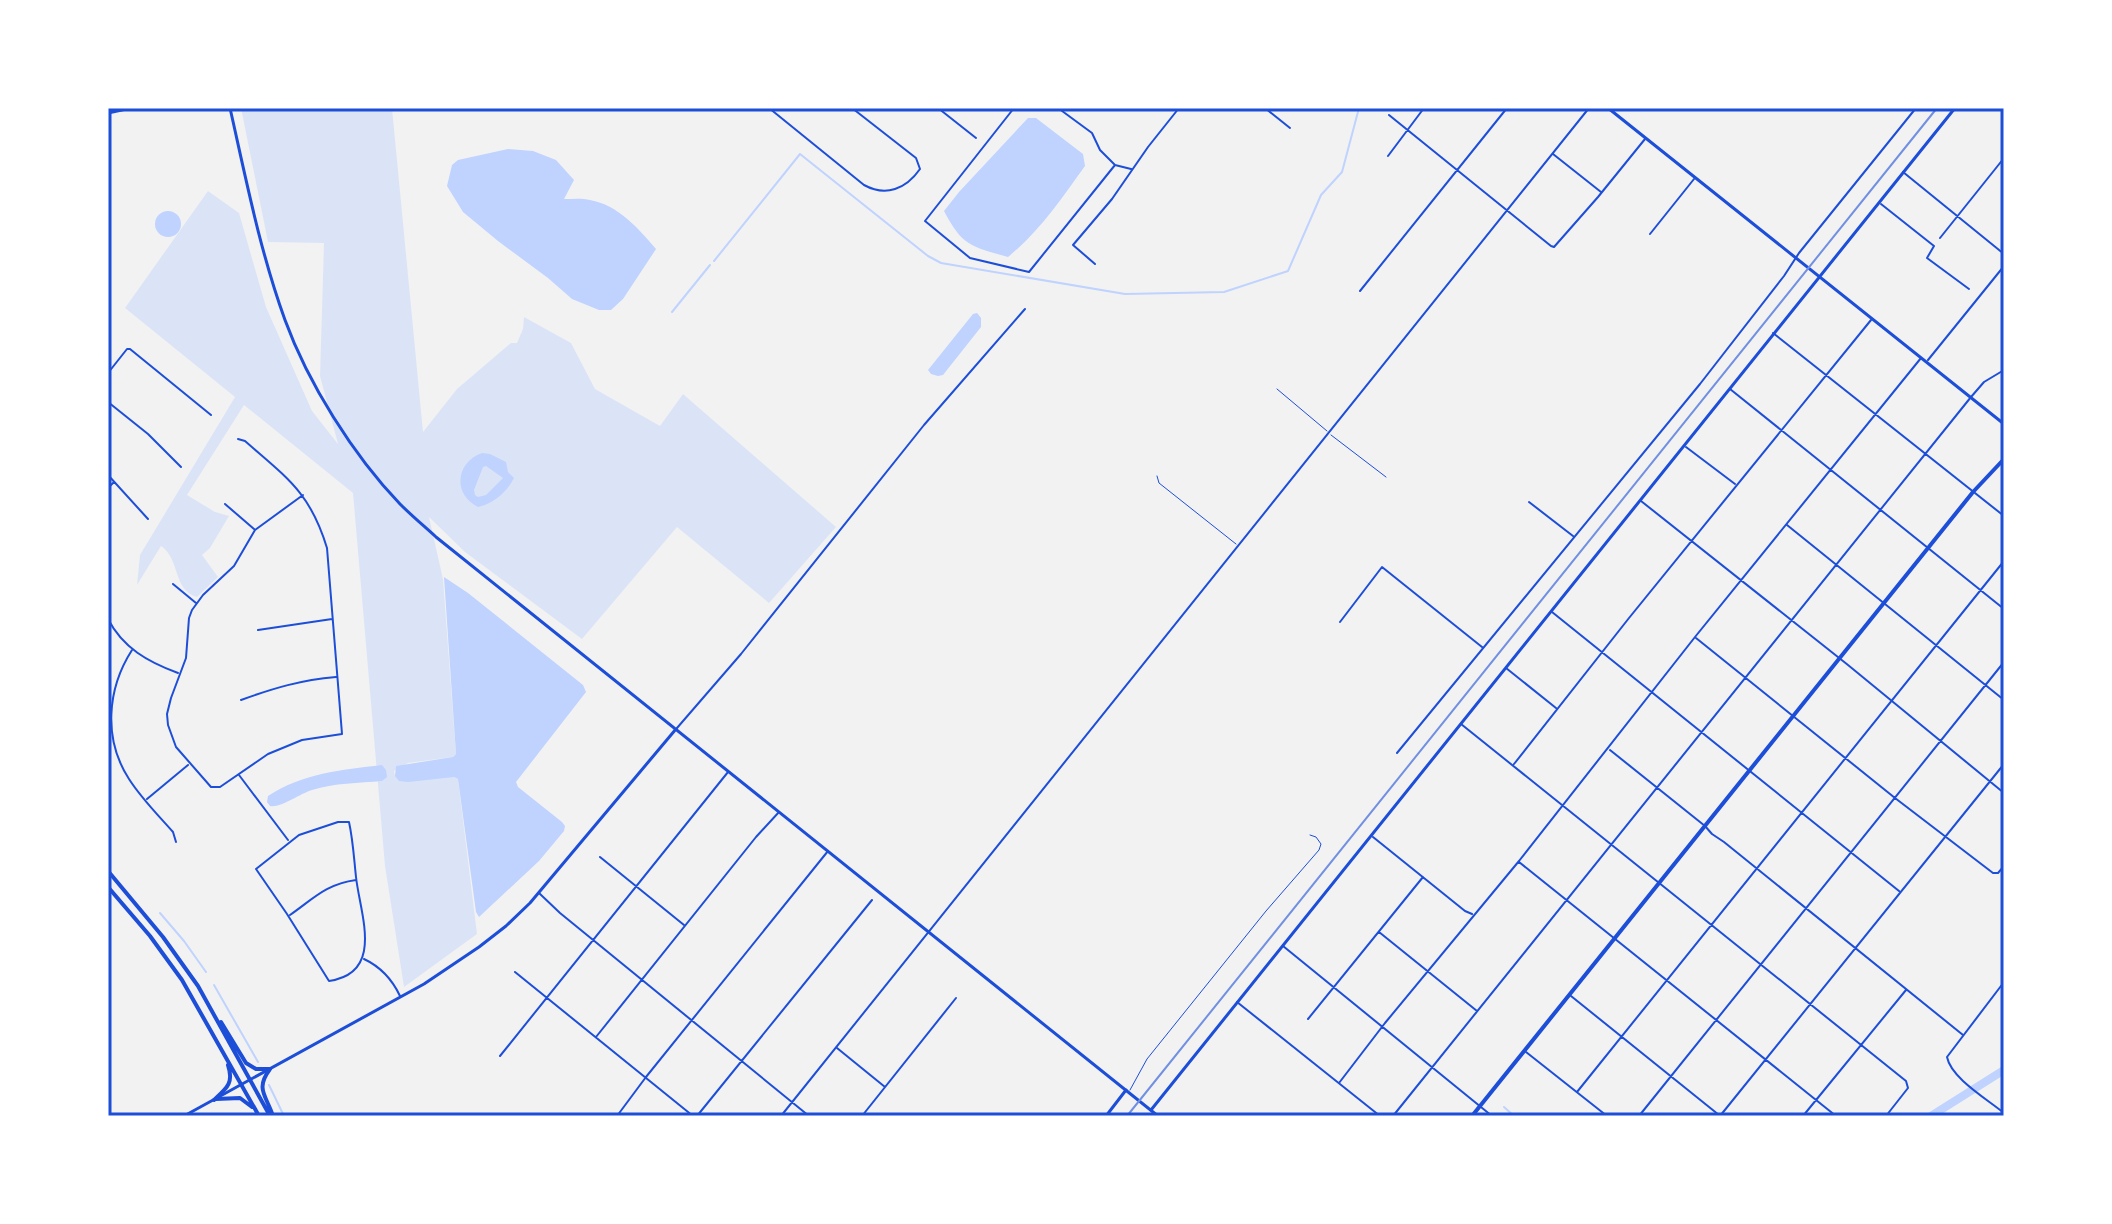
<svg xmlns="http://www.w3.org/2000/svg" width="2112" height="1224" font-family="'Exo 2',sans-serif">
  <rect width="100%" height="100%" fill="#f2f2f2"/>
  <path fill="#dbe4f7" d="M241 108H392L423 432 457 389 511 343H517L523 329 524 317 571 343 595 389 660 426 683 394 836 527 769 603 677 527 582 639 465 552 429 517 443 579 456 754 453 757 408 763 394 771 395 776 454 777 458 779 477 934 404 987 385 866 353 493 244 405 187 495 215 512 229 516 210 548 202 555 218 577 197 597C173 591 180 558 161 546L137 585 140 555 235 397 125 308 208 191 239 213 266 307 312 411 338 444 320 376 324 243 268 242Z"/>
  <path fill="#bfd3fe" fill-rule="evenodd" d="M1028 118H1036L1083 154 1085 166C1061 199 1040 231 1008 257 971 246 963 247 944 211L959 192Z
    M508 149 533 151 556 160 574 180 564 199C573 199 582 198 590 200 618 205 638 228 656 249L623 299 611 310H599L572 299 548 278 498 241 463 212 447 186 452 165 458 160Z
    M155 224a13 13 0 1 1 26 0a13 13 0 1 1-26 0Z
    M977 313 981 318V327L943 375 938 376 931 374 928 370 973 314Z
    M482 453 490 454 506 462 508 472 514 478C507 492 493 504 478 507 452 494 456 462 482 453ZM486 466 503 478 486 495 478 497 475 495 474 490 483 467Z
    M444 577 468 593 583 685 586 692 516 782 518 787 562 822 565 826 564 831 539 861 479 917 476 912 458 779 454 777 408 782 399 781 395 776 396 766 453 757 456 754Z
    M382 765 386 770 387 777 382 781C359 783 334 783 312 790 299 794 281 808 270 806L267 802 268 796C303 773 341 770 382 765Z"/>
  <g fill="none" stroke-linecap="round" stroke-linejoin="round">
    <path stroke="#bfd3fe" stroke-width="2" d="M714 261 800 154 928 256 941 263 1125 294 1224 292 1288 271 1321 195 1342 172 1359 108
      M672 312 710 265
      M160 913 184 941 206 972
      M214 985 258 1062
      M269 1085 284 1116
      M1504 1107 1514 1116"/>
    <path stroke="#bfd3fe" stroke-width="8" d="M1931 1116 2004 1070"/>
    <path stroke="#1d4ed8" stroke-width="1" d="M1277 389 1327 431
      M1331 435 1386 477
      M1157 476 1159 483 1236 544
      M1130 1090 1147 1059 1266 911 1319 850 1321 844 1316 837 1310 835"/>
    <path stroke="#1d4ed8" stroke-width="2" d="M769 108 864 185C886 197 906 189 920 169L916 158 852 108
      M938 108 976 138
      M1014 108 925 221 970 258 1029 272 1115 165
      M1058 108 1092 133 1100 150 1115 165 1131 169
      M1265 108 1290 128
      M1389 115 1551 246 1554 247 1598 197 1645 139
      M1553 154 1601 192
      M1388 156 1424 108
      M1903 172 2004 254
      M1881 204 1934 246 1927 258 1969 289
      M1650 234 1694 179
      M1940 238 2004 158
      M1095 264 1073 245 1112 199 1148 147 1179 108
      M1360 291 1507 108
      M1773 333 2004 516
      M1928 360 2004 266
      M108 373 127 349H130L211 415
      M1730 389 2004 609
      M108 402 148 434 181 467
      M238 439 245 441C287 478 310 492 327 548L342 734 302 740 268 754 220 787H211L176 747 168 725 167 714 171 698 186 658 189 618 192 610 203 595 234 566 255 530 303 495
      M1686 447 1735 484
      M108 475 148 519
      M108 488 114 482
      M1641 501 1848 665 2004 793
      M1529 502 1573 536
      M225 504 254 529
      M1787 525 2004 700
      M173 584 196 603
      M1552 612 1899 891
      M108 619C123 648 148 662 178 673
      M1340 622 1382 567 1482 647
      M258 630 332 619
      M1696 638 1895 798 1993 873H1998L2004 866
      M132 650C107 689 103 739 129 779 141 798 158 815 173 832L176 842
      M1506 668 1556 708
      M241 700C274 688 301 680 336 677
      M1461 724 1906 1081 1908 1088 1886 1116
      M677 728 741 654 924 425 1025 309
      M1610 750 1705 826 1712 834 1724 842 1963 1035
      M1397 753 1700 384 1784 276 1799 253 1916 108
      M1514 764 1629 618 1871 320
      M239 775 288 840
      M147 799 188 765
      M338 822H349C353 840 354 859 356 877 360 914 385 973 329 981L287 914 256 869 299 835Z
      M1373 837 1465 911 1472 914
      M600 857 684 925
      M1519 862 1836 1116
      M539 893 560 913 809 1116
      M290 915C313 899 326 884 356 880
      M1379 932 1477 1011
      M1283 946 1492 1116
      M364 959C381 967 392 979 400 996
      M515 972 693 1116
      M2004 982 1947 1057C1951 1078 1987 1099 2004 1113
      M1571 996 1719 1115
      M1237 1002 1380 1116
      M1308 1019 1423 877
      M596 1037 756 837 779 812
      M837 1048 885 1087
      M1526 1052 1607 1116
      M500 1056 728 772
      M1339 1083 1385 1023 1519 861 1695 637 1921 358
      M1577 1092 2004 561
      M617 1116 646 1077 828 851
      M697 1116 872 900
      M781 1116 1589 108
      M862 1116 956 998
      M1393 1116 1971 397 1984 382 2004 370
      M1639 1116 2004 662
      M1720 1116 2004 764
      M1803 1116 1906 990"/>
    <path stroke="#1d4ed8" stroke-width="3" d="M1608 108 2004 424
      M1151 1110 1955 108
      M1106 1116 1126 1090"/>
    <path stroke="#1d4ed8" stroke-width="3" d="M230 108C246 179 260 251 285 320 308 383 353 455 400 504 412 516 424 526 436 537L1158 1116
      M108 113 131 108
      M184 1116 424 984 479 947 506 926 530 903 676 729"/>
    <path stroke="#1d4ed8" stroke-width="4" d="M108 871 163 937 198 986 270 1116
      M108 887 150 936 182 980 259 1116
      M221 1022 246 1063 256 1069H270
      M270 1069C255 1089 266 1095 273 1116
      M216 1099 240 1098 252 1107
      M214 1100C227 1088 234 1083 228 1065
      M1472 1116 1973 492 2004 459"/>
    <path stroke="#7290e2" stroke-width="2" d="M1127 1116 1937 108"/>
  </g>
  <rect width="2112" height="1224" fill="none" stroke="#ffffff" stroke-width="220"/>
  <rect x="110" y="110" width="1892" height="1004" fill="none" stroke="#1d4ed8" stroke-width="3"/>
</svg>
